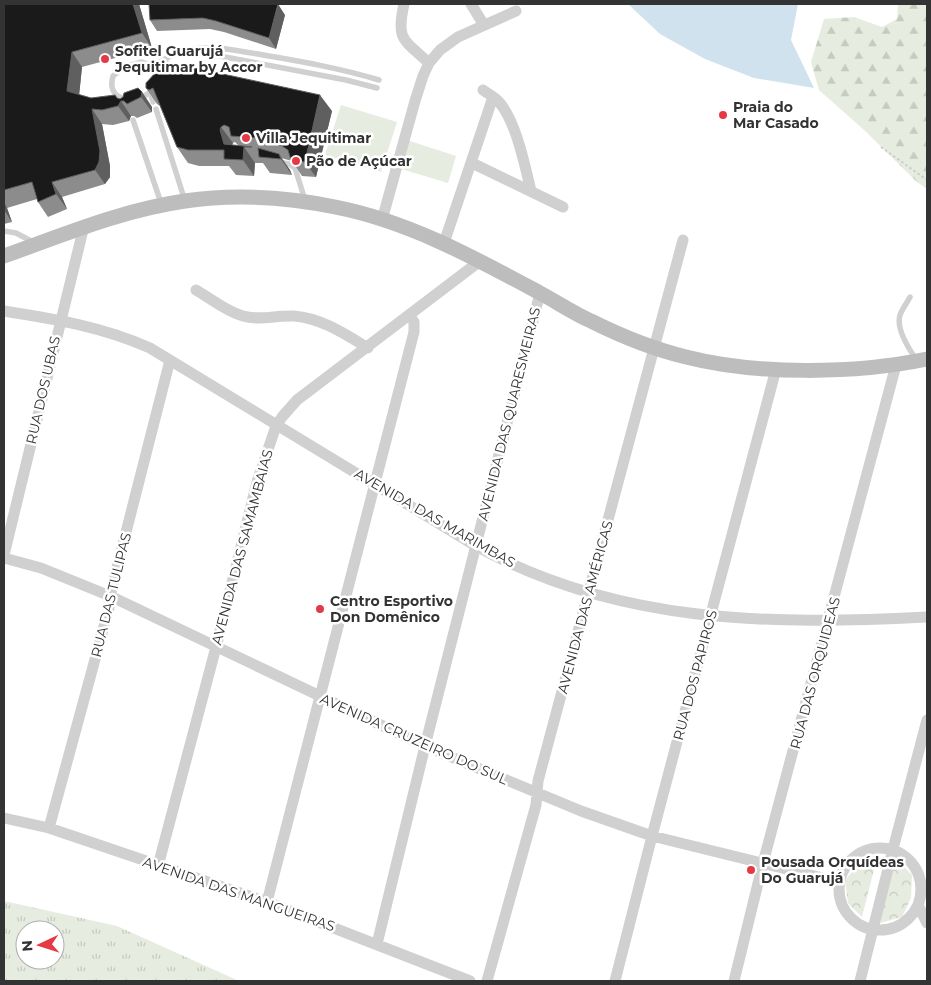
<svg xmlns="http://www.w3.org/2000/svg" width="931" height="985" font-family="Montserrat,sans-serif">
  <defs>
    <pattern id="grass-tufts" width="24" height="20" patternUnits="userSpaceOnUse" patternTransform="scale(1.25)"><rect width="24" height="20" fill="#e6ecdf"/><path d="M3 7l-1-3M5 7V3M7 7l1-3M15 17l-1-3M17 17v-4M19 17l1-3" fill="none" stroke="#c6cbc0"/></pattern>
    <pattern id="forest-firs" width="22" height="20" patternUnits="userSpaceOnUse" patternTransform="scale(1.25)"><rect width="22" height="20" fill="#e6ecdf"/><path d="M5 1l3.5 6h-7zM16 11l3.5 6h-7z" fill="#c6cbc0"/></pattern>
    <pattern id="park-crowns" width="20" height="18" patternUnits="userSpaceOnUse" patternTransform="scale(1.25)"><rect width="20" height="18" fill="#e6ecdf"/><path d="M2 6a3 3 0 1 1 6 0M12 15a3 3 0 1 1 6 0" fill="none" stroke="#c6cbc0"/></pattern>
  </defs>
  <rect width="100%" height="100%" fill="#fff"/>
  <path fill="url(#grass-tufts)" fill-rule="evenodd" d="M4 901 117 926 239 981H4ZM25 930H55V960H25Z"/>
  <path fill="url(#forest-firs)" d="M898 4H927V189L917 182 863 129 819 90 811 62 824 19 854 17 882 27 897 19Z"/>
  <path fill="url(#park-crowns)" d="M878 854 862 917 848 903 845 881 861 859Z
    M895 858 912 875 911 898 902 917 880 923Z"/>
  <path fill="#e6ecdf" d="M341 105 397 122 381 172 325 155Z
    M407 140 456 156 448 183 398 168Z"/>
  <path fill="#cfe2ee" d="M628 4H798L791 40 814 88 754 78 705 59 660 34Z"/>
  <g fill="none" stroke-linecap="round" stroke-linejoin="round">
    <path stroke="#cdcdcd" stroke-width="2" stroke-dasharray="2.5 2.5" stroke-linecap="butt" d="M881 147 927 180"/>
    <path stroke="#d0d0d0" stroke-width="5.5" d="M193 49C215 45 236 51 258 54 299 61 339 68 379 80
      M142 62 153 66C174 100 102 115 113 76L124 67Z
      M153 66 174 54 188 50 346 80 377 88
      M150 92 153 102
      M156 109 185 201
      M133 120 161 203
      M279 162 289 164 295 168 305 200
      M4 231 16 233 33 242
      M910 297C907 303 902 309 900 315 896 328 909 349 916 359"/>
    <path stroke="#d0d0d0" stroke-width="11" d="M404 4C396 40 403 39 429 63
      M471 4 484 25
      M483 90C488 94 495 97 499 102 516 121 525 166 531 191
      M472 163 563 207
      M382 220 415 101 423 76 429 63 440 50 458 37 516 11
      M444 243 493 97
      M196 290C210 298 227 312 243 316 259 321 277 315 294 316 321 318 345 334 368 348
      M4 311C55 319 103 327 150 348L476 546C617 624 770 625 927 617
      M4 555 84 226
      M4 558 41 568 110 596 425 746 581 811 652 836 839 882
      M4 818 49 828 267 902 470 981
      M49 828 109 608 112 587 170 360
      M839 889a41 41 0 1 1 82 0a41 41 0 1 1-82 0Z
      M158 866 216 647 257 482 276 426 282 417 297 400 480 261
      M267 902 414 332V322L410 316
      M918 905 927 923
      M377 944 425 746 540 293
      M487 981 536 805 538 781 683 240
      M615 981 652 836 776 369
      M734 981 763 863 896 365
      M860 981 893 849 927 720"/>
    <path stroke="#bdbdbd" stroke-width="15" d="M4 256C63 235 122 210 185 201 234 194 286 197 335 207 408 221 475 258 540 293 557 302 573 313 591 321 621 336 653 349 686 357 757 375 855 374 927 359"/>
  </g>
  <path fill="#8c8c8c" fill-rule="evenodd" d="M4 4H139L152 48 82 67 79 95 91 98H117L120 99 142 92 152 107V112L137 118 134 116H131L129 121 113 125 102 124 110 166V177L105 184 62 197 67 209 48 217 38 202 37 199 7 208 12 222 4 224Z
    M285 15 276 49 224 32 210 29 157 31 150 20Z
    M146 83 332 111 316 177 302 176 292 161 281 158 290 170 292 175 270 173 263 163H255L254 176 236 175 229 166H199L188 163 177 147 160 106 157 104 146 88ZM235 142 238 145H232L233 143Z"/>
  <path fill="#5f5f5f" d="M133 4H139L152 48 142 33Z
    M278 4 285 15 276 49 269 38Z
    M72 52 82 67 78 106 67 91Z
    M142 92 152 107V112L141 97Z
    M320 95 332 111 316 177 305 162Z
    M121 101 131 116 129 121 118 106Z
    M92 109 102 124 110 166V177L105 184 95 170Z
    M221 127 233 143 231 146 224 144 220 130Z
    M244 147 255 163 254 176 243 160Z
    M279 154 290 170 292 175 281 159Z
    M52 182 62 197 67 209 56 194Z
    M4 202 7 208 12 222 4 210Z"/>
  <path fill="#1a1a1a" stroke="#5f5f5f" d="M4 4H133L142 33 72 52 67 91 91 98 115 95 117 98 120 99 123 97 124 93 138 88 142 92 141 97 127 104 124 101H121L118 106 102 110 92 109 100 151 99 162 95 170 52 182 56 194 38 202 32 182 4 190Z
    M149 4H278L269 38 216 21 203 18 150 20Z
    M163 61 320 95 305 162 291 160 288 150 282 146 258 138 231 136 229 127 224 125 221 127 220 130 224 144 252 147H244L243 160 224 159V150H188L177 147 153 88 149 90 146 88V83L157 71Z
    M258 148 279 154 281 159 259 157Z"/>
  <g fill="#e63946" stroke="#fff" stroke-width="2">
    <circle cx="105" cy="59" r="5"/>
    <circle cx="723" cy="115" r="5"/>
    <circle cx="246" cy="138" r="5"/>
    <circle cx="296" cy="161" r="5"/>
    <circle cx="320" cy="609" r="5"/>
    <circle cx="751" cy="870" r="5"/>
  </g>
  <g text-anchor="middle" stroke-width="5" stroke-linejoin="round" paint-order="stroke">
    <g font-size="14" font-weight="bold" fill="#333" stroke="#fff" text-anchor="start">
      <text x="115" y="56">Sofitel Guarujá<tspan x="115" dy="16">Jequitimar by Accor</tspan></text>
      <text x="733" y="112">Praia do<tspan x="733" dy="16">Mar Casado</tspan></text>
      <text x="256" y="143">Villa Jequitimar</text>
      <text x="306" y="166">Pão de Açúcar</text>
      <text x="330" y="606">Centro Esportivo<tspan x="330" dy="16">Don Domênico</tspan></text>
      <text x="761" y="867">Pousada Orquídeas<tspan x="761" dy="16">Do Guarujá</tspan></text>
    </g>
    <g font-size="14" fill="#333" stroke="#fff">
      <text transform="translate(43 390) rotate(-77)" y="5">RUA DOS UBAS</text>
      <text transform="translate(509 414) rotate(-76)" y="5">AVENIDA DAS QUARESMEIRAS</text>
      <text transform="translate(435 518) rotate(30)" y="5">AVENIDA DAS MARIMBAS</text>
      <text transform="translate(242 547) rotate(-75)" y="5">AVENIDA DAS SAMAMBAIAS</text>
      <text transform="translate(111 595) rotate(-76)" y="5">RUA DAS TULIPAS</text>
      <text transform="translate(585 607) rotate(-75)" y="5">AVENIDA DAS AMÉRICAS</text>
      <text transform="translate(815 673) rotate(-75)" y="5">RUA DAS ORQUIDEAS</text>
      <text transform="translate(695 675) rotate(-75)" y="5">RUA DOS PAPIROS</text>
      <text transform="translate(414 739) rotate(24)" y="5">AVENIDA CRUZEIRO DO SUL</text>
      <text transform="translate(239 894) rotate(19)" y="5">AVENIDA DAS MANGUEIRAS</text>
    </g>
  </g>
  <rect width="931" height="985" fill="none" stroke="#333333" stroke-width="10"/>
  <g transform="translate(40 945) rotate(266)"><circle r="24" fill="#ffffff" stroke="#adadad"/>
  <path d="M0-4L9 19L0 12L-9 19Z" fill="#e63946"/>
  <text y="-8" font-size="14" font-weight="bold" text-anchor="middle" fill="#333333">N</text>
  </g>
</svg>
